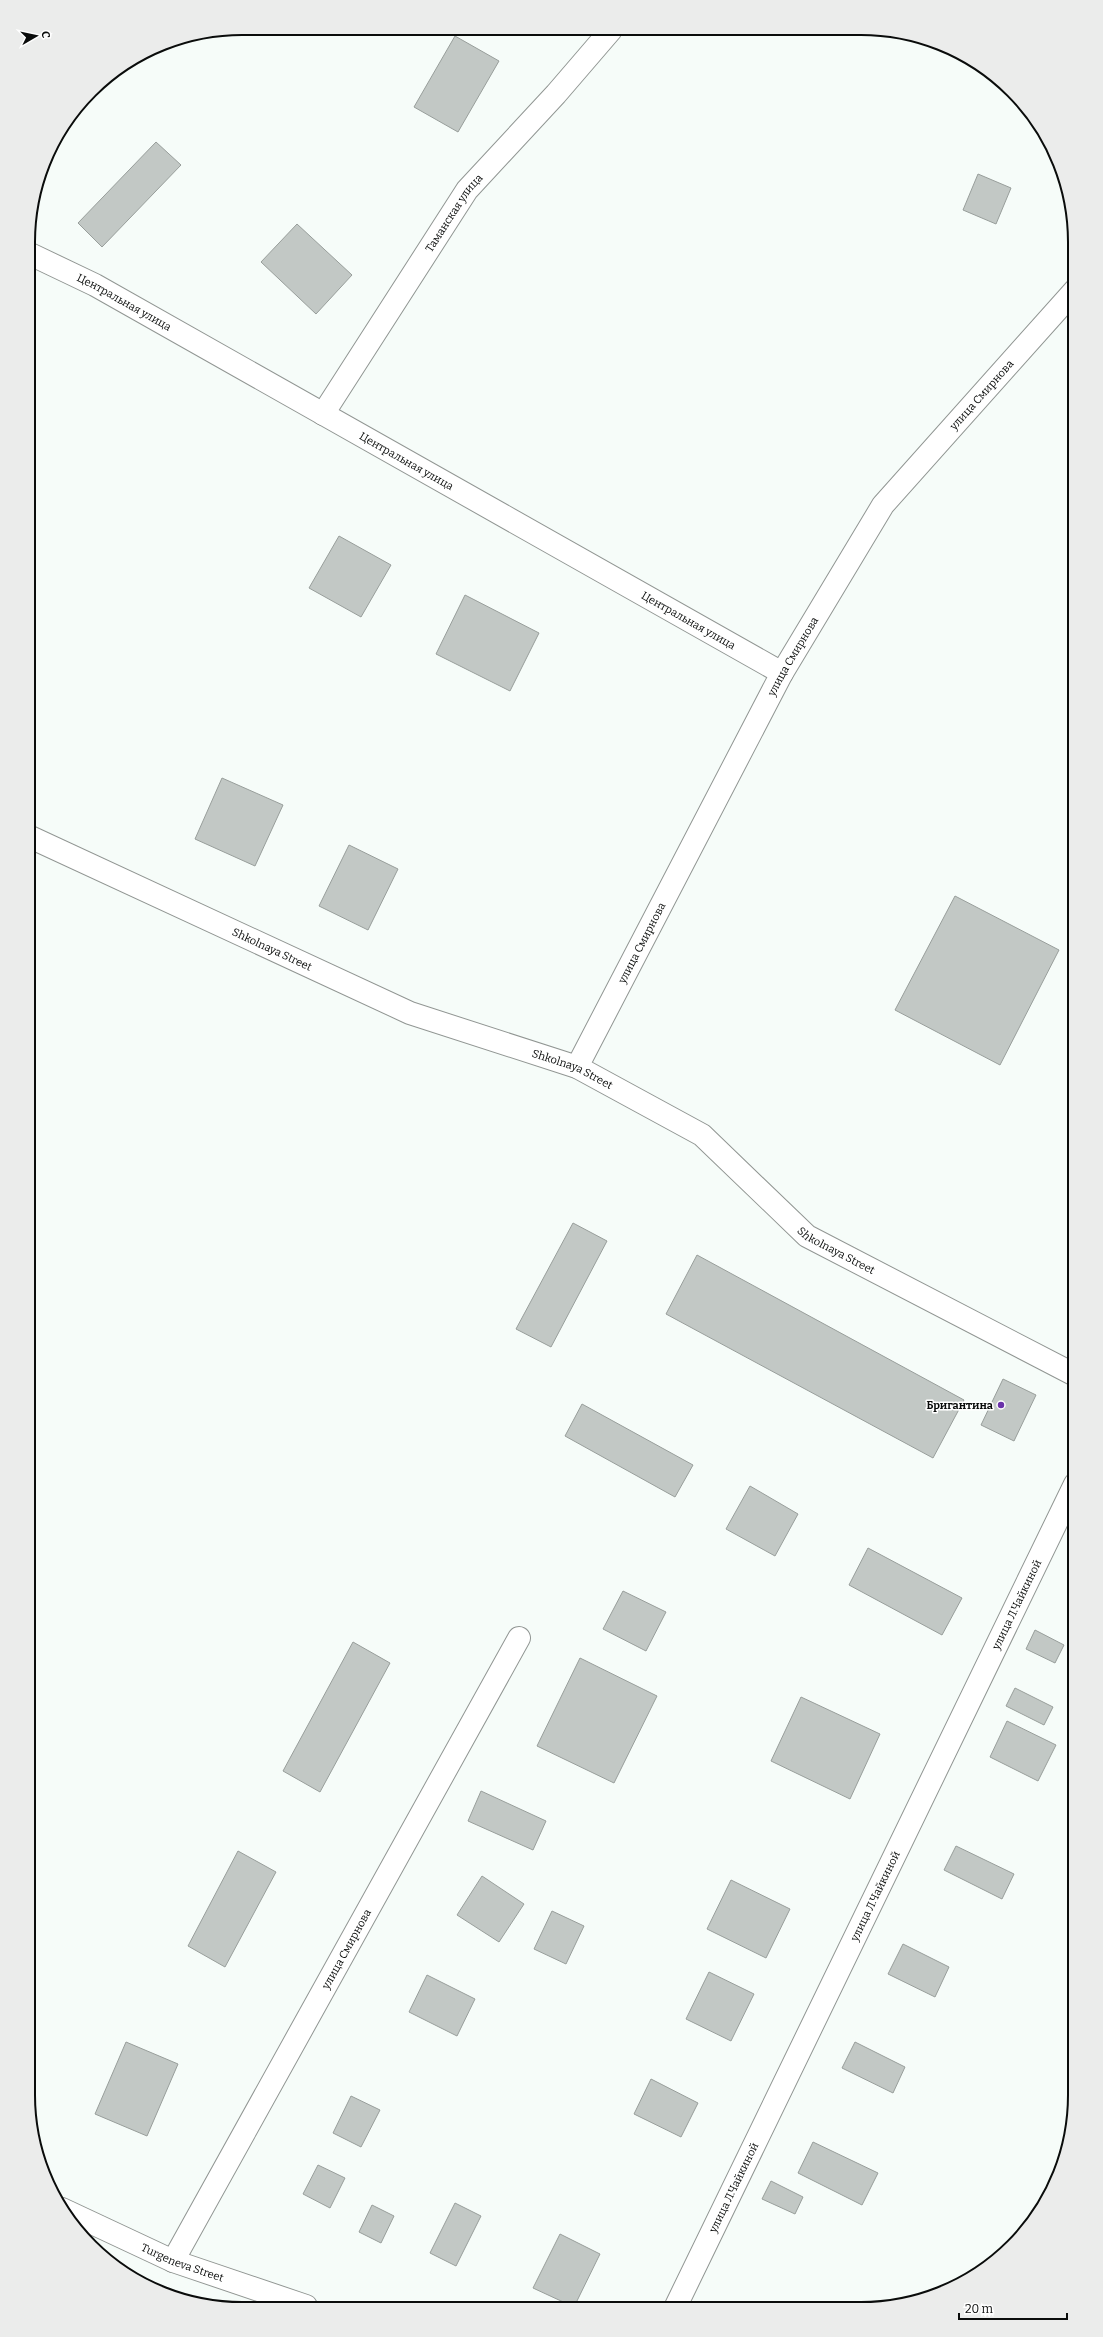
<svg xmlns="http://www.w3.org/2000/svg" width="1103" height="2337" font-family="Bitter,serif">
  <rect width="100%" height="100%" fill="#f6fcf9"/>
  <path fill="#c2c8c5" stroke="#989e9b" d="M455 36 499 61 458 132 414 107Z
    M156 142 181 165 102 247 78 223Z
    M978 174 1011 188 996 224 963 210Z
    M297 224 352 275 316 314 261 262Z
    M339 536 391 565 361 617 309 588Z
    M465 595 539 633 510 691 436 654Z
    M222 778 283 805 255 866 195 839Z
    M349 845 398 869 368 930 319 906Z
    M955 896 1059 950 1000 1065 895 1010Z
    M573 1223 607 1241 551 1347 516 1329Z
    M697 1255 964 1400 933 1458 666 1314Z
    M1003 1379 1036 1395 1014 1441 981 1425Z
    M582 1404 693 1465 675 1497 565 1436Z
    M750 1486 798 1514 775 1556 726 1529Z
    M868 1548 962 1598 942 1635 849 1585Z
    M623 1591 666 1612 646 1651 603 1629Z
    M1035 1630 1064 1645 1055 1663 1026 1649Z
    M353 1642 390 1663 320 1792 283 1771Z
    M580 1658 657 1696 614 1783 537 1746Z
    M1015 1688 1053 1707 1044 1725 1006 1706Z
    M801 1697 880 1734 850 1799 771 1761Z
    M1007 1721 1056 1745 1038 1781 990 1757Z
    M481 1791 546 1821 533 1850 468 1821Z
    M956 1846 1014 1874 1002 1899 944 1870Z
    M238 1851 276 1872 225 1967 188 1946Z
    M482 1876 524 1904 499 1942 457 1915Z
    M731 1880 790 1909 766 1958 707 1929Z
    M552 1911 584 1926 566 1964 534 1949Z
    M903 1944 949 1967 935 1997 888 1974Z
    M709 1972 754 1994 731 2041 686 2019Z
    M427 1975 475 1999 457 2036 409 2012Z
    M126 2042 178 2064 147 2136 95 2114Z
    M855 2042 905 2067 893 2093 842 2068Z
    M651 2079 698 2103 681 2137 634 2114Z
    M351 2096 380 2110 361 2147 333 2133Z
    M813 2142 878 2173 862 2205 798 2173Z
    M318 2165 345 2178 330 2208 303 2194Z
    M771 2181 803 2197 795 2214 762 2199Z
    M455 2203 481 2216 456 2266 430 2253Z
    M372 2205 394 2216 381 2243 359 2232Z
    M560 2234 600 2254 574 2307 533 2288Z"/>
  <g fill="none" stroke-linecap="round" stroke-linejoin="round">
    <g stroke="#919693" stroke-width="24">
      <g id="minor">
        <path id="s1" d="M28 253 95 285 782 673"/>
        <path id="s2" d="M323 414 467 190 556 94 611 30"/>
        <path id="s3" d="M28 836 410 1013 577 1067 702 1135 807 1236 1075 1375"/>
        <path id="s4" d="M577 1067 782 673 883 505 1075 290"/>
        <path id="s5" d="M62 2209 173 2261 306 2306"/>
        <path id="s6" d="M173 2261 519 1638"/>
        <path id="s7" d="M675 2308 1075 1484"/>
      </g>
    </g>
    <use href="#minor" stroke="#fff" stroke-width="22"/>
  </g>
  <circle fill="#6a32a9" stroke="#fff" stroke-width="1.5" cx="1001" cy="1405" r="4"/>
  <g text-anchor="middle" stroke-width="3" stroke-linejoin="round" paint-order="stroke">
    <g font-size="11" fill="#0a0c0b" stroke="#fff">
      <text dy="4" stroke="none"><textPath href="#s2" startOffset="240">Таманская улица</textPath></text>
      <text dy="4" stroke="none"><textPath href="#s1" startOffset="108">Центральная улица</textPath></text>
      <text dy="4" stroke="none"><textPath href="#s4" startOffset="788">улица Смирнова</textPath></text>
      <text dy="4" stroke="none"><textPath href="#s1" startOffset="432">Центральная улица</textPath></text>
      <text dy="4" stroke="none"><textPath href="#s1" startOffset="756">Центральная улица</textPath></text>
      <text dy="4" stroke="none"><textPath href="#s4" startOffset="464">улица Смирнова</textPath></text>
      <text dy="4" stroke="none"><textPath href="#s4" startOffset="140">улица Смирнова</textPath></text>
      <text dy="4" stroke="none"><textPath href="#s3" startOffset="269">Shkolnaya Street</textPath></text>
      <text dy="4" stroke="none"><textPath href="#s3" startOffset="593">Shkolnaya Street</textPath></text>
      <text dy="4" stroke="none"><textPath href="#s3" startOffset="917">Shkolnaya Street</textPath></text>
      <text dy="4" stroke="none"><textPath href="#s7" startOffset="782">улица Л.Чайкиной</textPath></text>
      <text dy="4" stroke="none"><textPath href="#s7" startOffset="458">улица Л.Чайкиной</textPath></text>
      <text dy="4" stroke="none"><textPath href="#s6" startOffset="357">улица Смирнова</textPath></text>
      <text dy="4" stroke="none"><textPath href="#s7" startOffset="134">улица Л.Чайкиной</textPath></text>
      <text dy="4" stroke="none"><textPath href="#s5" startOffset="132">Turgeneva Street</textPath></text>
    </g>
    <g font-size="11" font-weight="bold" fill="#0a0c0b" stroke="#fff" text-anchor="end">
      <text x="993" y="1409">Бригантина</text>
    </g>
  </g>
  <path d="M0 0H1103V2337H0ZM242 35H861A207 207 0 0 1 1068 242V2095A207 207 0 0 1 861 2302H242A207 207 0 0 1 35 2095V242A207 207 0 0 1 242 35Z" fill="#ebeceb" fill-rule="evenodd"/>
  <path fill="none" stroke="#0a0c0b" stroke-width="2" d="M242 35H861A207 207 0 0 1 1068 242V2095A207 207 0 0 1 861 2302H242A207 207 0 0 1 35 2095V242A207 207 0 0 1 242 35Z"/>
  <g transform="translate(36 36) rotate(81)" stroke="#ffffff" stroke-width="3" paint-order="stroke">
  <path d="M0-3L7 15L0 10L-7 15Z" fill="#0a0c0b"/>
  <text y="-6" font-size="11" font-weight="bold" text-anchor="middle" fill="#0a0c0b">С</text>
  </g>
  <path d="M959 2313v6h108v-6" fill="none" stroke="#0a0c0b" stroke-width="2"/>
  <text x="965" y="2313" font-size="12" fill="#0a0c0b" stroke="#ffffff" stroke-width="3" paint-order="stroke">20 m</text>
</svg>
